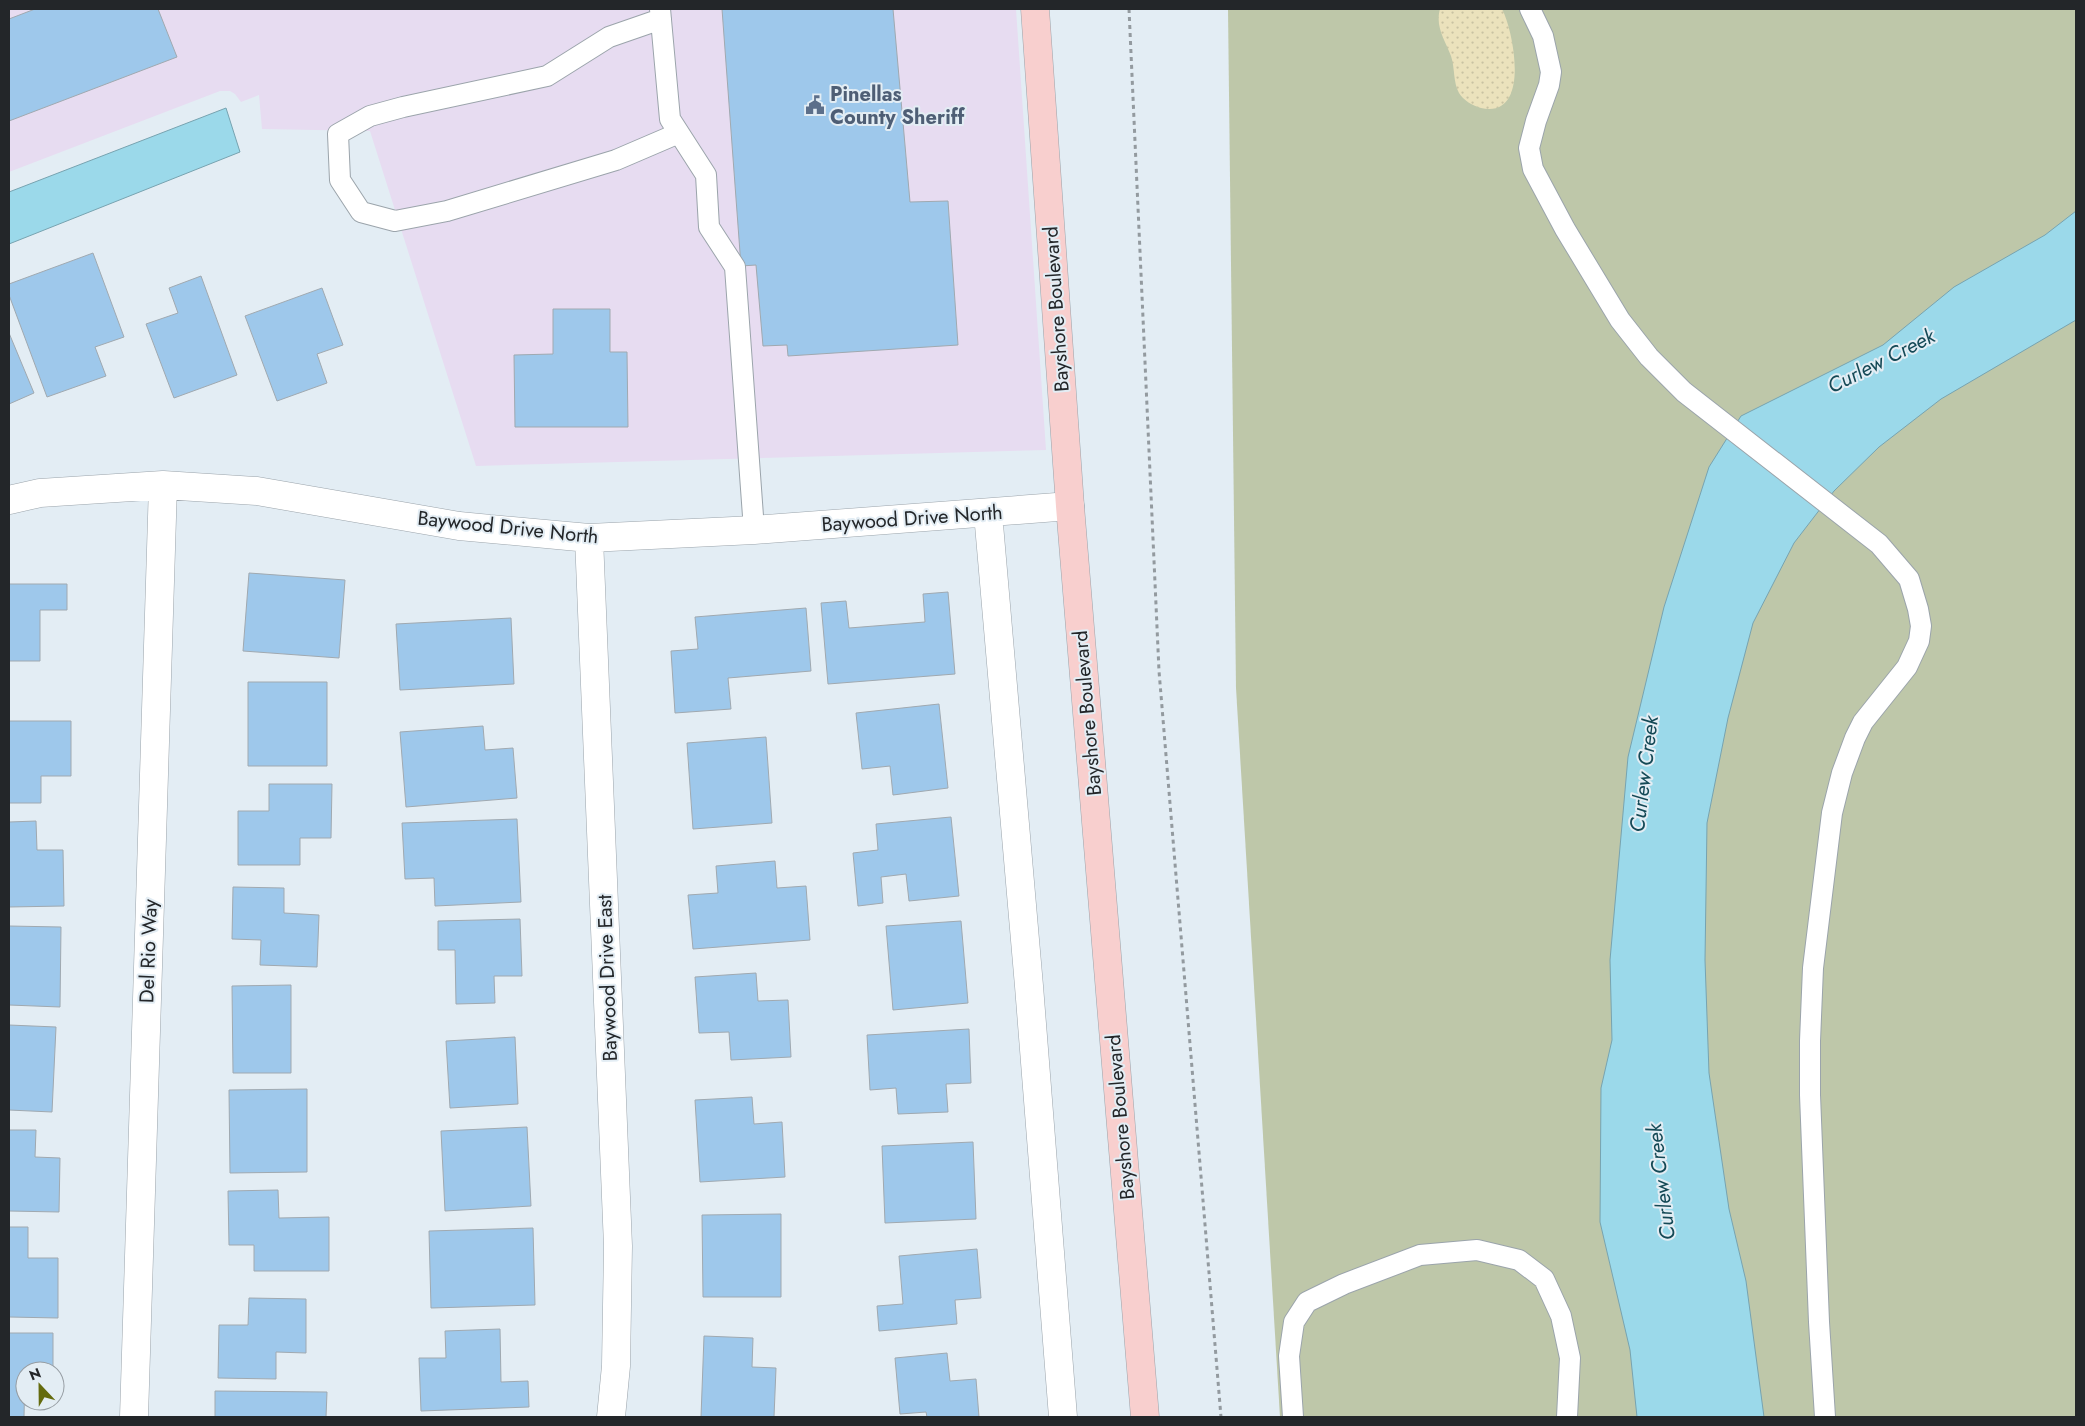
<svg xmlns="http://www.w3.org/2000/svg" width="2085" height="1426" font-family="Jost,sans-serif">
  <defs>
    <pattern id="sand-dots" width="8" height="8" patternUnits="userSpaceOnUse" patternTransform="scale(1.25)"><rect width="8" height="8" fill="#ebe2bc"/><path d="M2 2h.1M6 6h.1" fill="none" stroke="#c9c2a2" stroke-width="1.8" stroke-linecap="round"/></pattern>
  </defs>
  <rect width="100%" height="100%" fill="#e3edf4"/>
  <path fill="#e7dcf1" d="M9 9H1016L1046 450 476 466 370 131 262 129 259 95 241 102 235 94 230 91H220L9 172Z"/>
  <path fill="#bec7a9" d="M1228 9H2076V1417H1280L1236 688Z"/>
  <path fill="url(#sand-dots)" d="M1440 9H1502C1514 32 1531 119 1481 108 1473 106 1463 100 1459 93 1453 82 1455 68 1451 56 1445 40 1435 27 1440 9Z"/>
  <path fill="#9bd9ea" stroke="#77a3b0" d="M226 108 240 152 9 244V192Z
    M2076 211V320L1941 399 1879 447 1834 491 1794 543 1753 623 1728 718 1707 823 1705 960 1709 1073 1729 1209 1746 1281 1764 1417H1637L1630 1350 1600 1222 1601 1088 1612 1040 1610 960 1628 757 1664 607 1709 467 1741 416 1883 345 1954 287 2045 235Z"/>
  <path fill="#9ec8eb" stroke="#a0a9b0" d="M35 9H158L177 57 9 121V19Z
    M722 9H893L910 202 948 201 958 345 788 356 787 345 763 346 756 265 741 266Z
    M93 253 124 337 95 347 106 376 47 397 9 295V284Z
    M201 276 237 375 174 398 146 324 178 313 169 288Z
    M322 288 343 345 317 354 327 383 277 401 245 316Z
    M553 309H610V352H627L628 427H515L514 355 553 354Z
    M9 333 34 393 9 404Z
    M249 573 345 580 339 658 243 651Z
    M9 584H67V610H40V661H9Z
    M948 592 955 674 828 684 821 603 846 601 849 628 925 622 923 594Z
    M806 608 811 671 728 678 731 709 675 713 671 651 698 649 695 617Z
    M511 618 514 684 400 690 396 624Z
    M248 682H327V766H248Z
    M939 704 948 788 893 795 890 766 862 769 856 713Z
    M9 721H71V776H41V803H9Z
    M483 726 485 750 513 748 517 798 406 807 400 732Z
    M766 737 772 823 693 829 687 743Z
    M269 784H332L331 838H300V865H238V811H269Z
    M951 817 959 896 909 901 906 874 881 877 883 903 858 906 853 853 878 850 876 824Z
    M517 819 521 902 435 906 434 878 405 879 402 823Z
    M36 821 37 850H63L64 906 9 907V822Z
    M775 861 777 888 806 886 810 940 693 949 688 895 718 893 716 866Z
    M233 887 284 888V913L319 915 317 967 260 965 261 940 232 939Z
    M520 919 522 976H494L495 1003 456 1004 455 950H438V921Z
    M961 921 968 1003 893 1010 886 926Z
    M9 926 61 927 60 1007 9 1005Z
    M756 973 758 1001 788 1000 791 1057 731 1060 729 1032 699 1033 695 977Z
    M291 985V1073H233L232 986Z
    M9 1025 56 1027 52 1112 9 1110Z
    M969 1029 971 1083 946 1084 948 1112 898 1114 896 1088 870 1090 867 1035Z
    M515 1037 518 1104 450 1108 446 1041Z
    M307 1089V1172L230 1173 229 1090Z
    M752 1097 754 1124 782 1122 785 1177 700 1182 695 1100Z
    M527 1127 531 1206 445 1211 441 1131Z
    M9 1130H36L35 1157 60 1158 59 1212 9 1211Z
    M973 1142 976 1219 885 1223 882 1146Z
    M278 1190 279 1218 329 1217V1271H254V1245H229L228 1191Z
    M781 1214V1297H703L702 1215Z
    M9 1227H28V1258H58V1318L9 1317Z
    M533 1228 535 1305 431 1308 429 1231Z
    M977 1249 981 1298 955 1300 957 1324 879 1331 877 1306 903 1304 899 1256Z
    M249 1298 306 1299V1353L276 1352V1379L218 1378 219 1325H248Z
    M500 1329 501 1382 528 1381 529 1407 421 1411 419 1358H446L445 1331Z
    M9 1333H53V1371H25L24 1417H9Z
    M704 1336 753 1338 752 1367 776 1368 774 1417H701Z
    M947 1353 950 1381 976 1379 979 1417H927L926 1412 900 1414 895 1358Z
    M215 1391 327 1392 326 1417H215Z"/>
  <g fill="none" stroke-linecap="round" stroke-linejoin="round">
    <g stroke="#9ba4ab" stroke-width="22">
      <path id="lane" d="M660 9 670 119 706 175 709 227 735 267 754 530
        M1530 9 1543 36 1551 72 1549 85 1536 121 1529 148 1533 169 1565 229 1620 320 1649 357 1684 392 1879 544 1909 579 1918 609 1921 626 1919 641 1907 667 1863 722 1855 738 1842 773 1832 813 1813 968 1810 1041V1095L1819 1322 1825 1417
        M661 19 609 37 547 76 403 107 370 116 338 134 340 180 361 212 395 221 447 211 616 160 679 133
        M1293 1417 1289 1356 1294 1322 1307 1302 1344 1284 1420 1255 1477 1250 1519 1260 1544 1279 1561 1316 1570 1358 1567 1417"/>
    </g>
    <g stroke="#9ba4ab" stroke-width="29">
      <path id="street" d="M9 500 40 493 163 485 257 491 459 526 589 538 754 530 1070 506
        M988 513 1029 986 1063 1417
        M589 538 618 1246 616 1366 611 1417
        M134 1417 163 485"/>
    </g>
    <g stroke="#9ba4ab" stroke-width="29">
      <path id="secondary" d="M1035 9 1070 506 1145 1417"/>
    </g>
    <path stroke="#939a9f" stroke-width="3" stroke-dasharray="4 4" stroke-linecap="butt" d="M1129 9 1159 671 1221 1417"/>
    <use href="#lane" stroke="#fff" stroke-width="20"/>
    <use href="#street" stroke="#fff" stroke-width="28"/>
    <use href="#secondary" stroke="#f8cfce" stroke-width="28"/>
  </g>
  <defs>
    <g id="civic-bare" transform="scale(1.5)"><path d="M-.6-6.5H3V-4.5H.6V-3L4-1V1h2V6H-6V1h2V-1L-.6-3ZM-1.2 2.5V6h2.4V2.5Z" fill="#5c6f8a" stroke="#e3edf4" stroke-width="2.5" paint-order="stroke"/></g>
  </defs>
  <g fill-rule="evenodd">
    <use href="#civic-bare" x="815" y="105"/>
  </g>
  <g text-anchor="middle" stroke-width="4" stroke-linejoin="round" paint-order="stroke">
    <g font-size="20" font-weight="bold" fill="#4e5e75" stroke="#e3edf4" text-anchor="start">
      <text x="830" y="101">Pinellas<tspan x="830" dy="23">County Sheriff</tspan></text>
    </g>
    <g font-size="20" fill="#232629" stroke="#e3edf4">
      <text transform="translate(1056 309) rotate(-94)" y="7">Bayshore Boulevard</text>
      <text transform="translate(912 518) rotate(-4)" y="7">Baywood Drive North</text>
      <text transform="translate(508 527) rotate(6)" y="7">Baywood Drive North</text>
      <text transform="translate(1087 713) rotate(-95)" y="7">Bayshore Boulevard</text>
      <text transform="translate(148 951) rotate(-88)" y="7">Del Rio Way</text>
      <text transform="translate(607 978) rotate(-92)" y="7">Baywood Drive East</text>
      <text transform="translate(1120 1117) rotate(-95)" y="7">Bayshore Boulevard</text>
    </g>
    <g font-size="21" font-style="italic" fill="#144956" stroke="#e3edf4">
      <text transform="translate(1881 361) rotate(-27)" y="7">Curlew Creek</text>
      <text transform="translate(1644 774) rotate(-83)" y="7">Curlew Creek</text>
      <text transform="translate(1661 1182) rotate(-97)" y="7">Curlew Creek</text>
    </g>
  </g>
  <rect width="2085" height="1426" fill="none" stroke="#232629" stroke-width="20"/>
  <g transform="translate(40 1386) rotate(338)"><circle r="24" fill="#e3edf4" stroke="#969da3"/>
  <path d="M0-4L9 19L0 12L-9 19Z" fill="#646b0e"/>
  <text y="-8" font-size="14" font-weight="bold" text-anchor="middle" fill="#232629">N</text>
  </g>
</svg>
